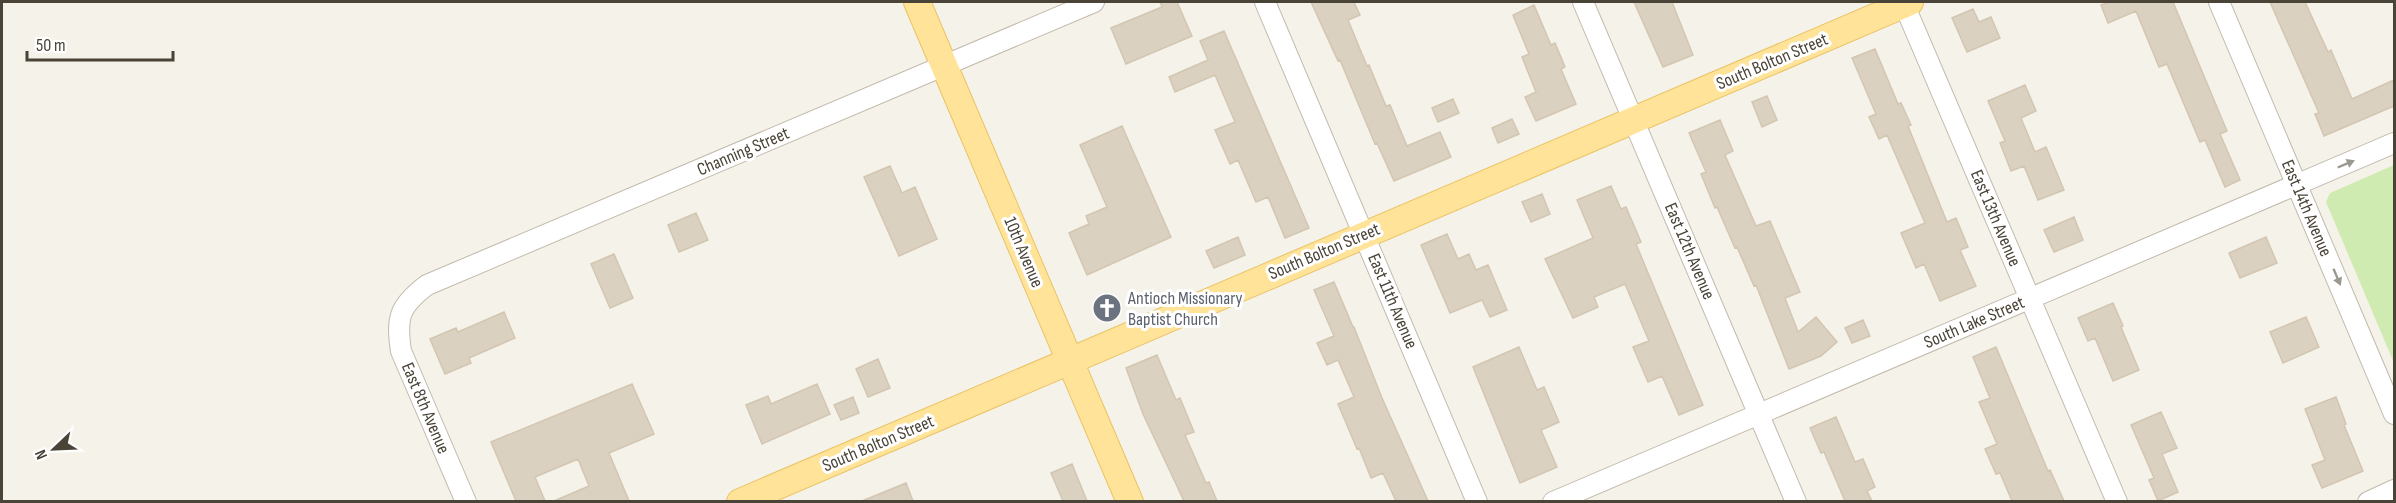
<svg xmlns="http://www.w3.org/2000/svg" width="2396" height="503" font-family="'Sofia Sans Condensed',sans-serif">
  <rect width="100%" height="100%" fill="#f5f2ea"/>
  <path fill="#d0ebb1" d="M2394 165V363L2326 202 2330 193Z"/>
  <path fill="#dbd1c1" stroke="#d3c6b1" stroke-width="1.5" d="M1160 2H1177L1192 36 1126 64 1111 28 1162 7Z
    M1311 2H1354L1360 15 1348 20 1367 66 1369 65 1386 106 1390 105 1407 146 1440 132 1451 157 1394 181 1377 143 1375 144 1340 60 1338 61Z
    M1634 2H1672L1693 55 1663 67Z
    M2110 2H2173L2227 131 2220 134 2240 180 2225 187 2205 140 2200 142 2167 64 2159 67 2136 11 2108 23 2101 5Z
    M2270 2H2305L2328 52 2331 50 2352 99 2394 80V106L2324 136 2315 114 2319 113Z
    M1534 5 1551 45 1555 43 1565 67 1561 69 1576 104 1536 121 1525 97 1536 92 1522 57 1529 54 1513 15Z
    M1973 9 1979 22 1991 17 2000 38 1967 52 1952 18Z
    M1224 31 1309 228 1285 238 1268 197 1256 202 1238 160 1230 164 1215 130 1235 122 1215 75 1175 92 1169 77 1208 60 1200 41Z
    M1875 49 1898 104 1901 103 1911 125 1908 126 1947 222 1956 218 1968 247 1960 250 1976 286 1940 301 1924 264 1916 268 1901 233 1925 223 1887 135 1879 139 1869 117 1876 114 1852 58Z
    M2025 85 2036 111 2021 118 2035 152 2046 147 2064 190 2038 200 2024 166 2011 171 2000 143 2005 141 1988 101Z
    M1767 96 1777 120 1762 127 1752 102Z
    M1453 99 1459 113 1438 122 1432 108Z
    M1512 119 1519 134 1498 143 1492 128Z
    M1720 120 1733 151 1725 155 1756 226 1770 221 1800 292 1785 298 1798 332 1816 317 1837 342 1821 356 1789 369 1756 285 1754 286 1737 247 1735 248 1717 207 1715 208 1701 174 1706 172 1689 133Z
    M1122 126 1171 237 1087 275 1069 233 1089 224 1086 216 1107 207 1080 145Z
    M890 166 902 193 915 187 937 239 899 256 864 177Z
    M1611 186 1621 209 1626 207 1641 242 1636 244 1703 405 1679 415 1662 376 1648 382 1633 347 1649 341 1625 284 1594 297 1598 307 1573 318 1545 259 1593 238 1577 200Z
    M1542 194 1550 214 1531 222 1522 202Z
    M696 213 708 240 679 252 668 225Z
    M2074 217 2083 240 2054 252 2044 230Z
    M1447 234 1458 259 1469 254 1476 270 1488 265 1507 310 1490 317 1482 300 1450 313 1421 245Z
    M1238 237 1245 255 1214 268 1206 251Z
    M2266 237 2277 263 2240 278 2229 253Z
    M614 254 633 298 610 308 591 264Z
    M1334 282 1353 327H1354L1382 398 1428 501H1396L1383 473 1371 478 1359 448 1357 449 1338 404 1354 397 1338 360 1327 365 1317 343 1334 336 1314 290Z
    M2113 303 2123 326 2121 327 2139 370 2113 381 2095 338 2088 341 2078 318Z
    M504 312 515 338 469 358 471 363 445 374 430 339 456 328 458 332Z
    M2306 317 2319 347 2283 363 2270 332Z
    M1863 320 1870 336 1852 343 1845 328Z
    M1519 347 1537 390 1544 387 1559 422 1541 430 1557 467 1520 483 1473 367Z
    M1996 347 2048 471 2050 470 2064 501H2012L2000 473 1996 474 1985 449 1997 444 1979 402 1990 398 1973 357Z
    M1157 355 1176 400 1180 398 1194 432 1185 435 1206 483 1209 482 1217 501H1184L1143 414 1126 368Z
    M878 359 890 388 868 397 856 369Z
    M632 384 654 434 609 453 629 501H554L589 486 578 459 535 477 545 501H516L491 442Z
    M817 384 830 414 762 444 746 405 768 396 771 404Z
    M853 397 859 413 841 420 834 405Z
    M2336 397 2346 424 2344 425 2363 471 2322 488 2312 465 2325 460 2305 409Z
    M2161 412 2177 448 2162 454 2178 492 2158 501 2149 480 2154 478 2131 425Z
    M1836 417 1855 462 1863 459 1875 487 1867 491 1872 501H1845L1824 452 1821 453 1810 428Z
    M1072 464 1087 501H1063L1051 473Z
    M906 483 913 501H862Z"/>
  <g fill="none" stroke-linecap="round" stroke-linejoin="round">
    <g stroke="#c2baac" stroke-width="22">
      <path id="minor" d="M1265 2 1477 502
        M1583 2 1796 502
        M1903 2 2117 502
        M2219 2 2394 414
        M466 502 401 351C396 318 399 306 427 285L1094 2
        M1553 502 2394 143
        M2368 502 2394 490"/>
    </g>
    <g stroke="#eac364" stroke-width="28">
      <path id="major" d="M917 2 1130 502
        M740 502 1910 2"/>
    </g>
    <use href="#minor" stroke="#fff" stroke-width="20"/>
    <use href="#major" stroke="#ffe399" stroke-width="26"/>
  </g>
  <defs><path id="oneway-solid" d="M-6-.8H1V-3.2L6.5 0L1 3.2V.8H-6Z" transform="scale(1.5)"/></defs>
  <g fill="#9b9891">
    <use href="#oneway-solid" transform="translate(2346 164) rotate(-23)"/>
    <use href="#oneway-solid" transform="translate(2337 277) rotate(67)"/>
  </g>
  <defs>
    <g id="church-disc" transform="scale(1.5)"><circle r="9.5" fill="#6b7280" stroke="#fff"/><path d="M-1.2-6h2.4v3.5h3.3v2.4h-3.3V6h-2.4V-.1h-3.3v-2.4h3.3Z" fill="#fff"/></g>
  </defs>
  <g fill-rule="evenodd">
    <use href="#church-disc" x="1107" y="308"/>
  </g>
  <g text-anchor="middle" stroke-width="6" stroke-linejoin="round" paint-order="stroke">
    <g font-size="18" fill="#4a4337" stroke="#fff">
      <text transform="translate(1772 61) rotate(-23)" y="6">South Bolton Street</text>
      <text transform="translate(743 151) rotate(-23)" y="6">Channing Street</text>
      <text transform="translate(2307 208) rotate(67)" y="6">East 14th Avenue</text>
      <text transform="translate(1996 218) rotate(67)" y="6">East 13th Avenue</text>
      <text transform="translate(1324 251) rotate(-23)" y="6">South Bolton Street</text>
      <text transform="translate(1690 251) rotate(67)" y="6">East 12th Avenue</text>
      <text transform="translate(1024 252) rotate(67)" y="6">10th Avenue</text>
      <text transform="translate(1393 301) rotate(67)" y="6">East 11th Avenue</text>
      <text transform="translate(1974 322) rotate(-23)" y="6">South Lake Street</text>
      <text transform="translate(426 408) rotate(67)" y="6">East 8th Avenue</text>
      <text transform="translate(878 443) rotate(-23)" y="6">South Bolton Street</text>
    </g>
    <g font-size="18" fill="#5b616d" stroke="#fff" text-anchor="start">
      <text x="1128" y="304">Antioch Missionary<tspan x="1128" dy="21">Baptist Church</tspan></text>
    </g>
  </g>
  <rect width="2396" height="503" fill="none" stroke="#4a4337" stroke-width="6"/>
  <g transform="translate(54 449) rotate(247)" stroke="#ffffff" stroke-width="4.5" paint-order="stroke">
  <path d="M0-4.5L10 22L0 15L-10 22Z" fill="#4a4337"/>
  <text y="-9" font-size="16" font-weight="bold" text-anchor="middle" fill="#4a4337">N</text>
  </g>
  <path d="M27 51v9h146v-9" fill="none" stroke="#4a4337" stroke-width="3"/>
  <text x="36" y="51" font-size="18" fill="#4a4337" stroke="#ffffff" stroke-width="4.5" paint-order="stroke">50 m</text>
</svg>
